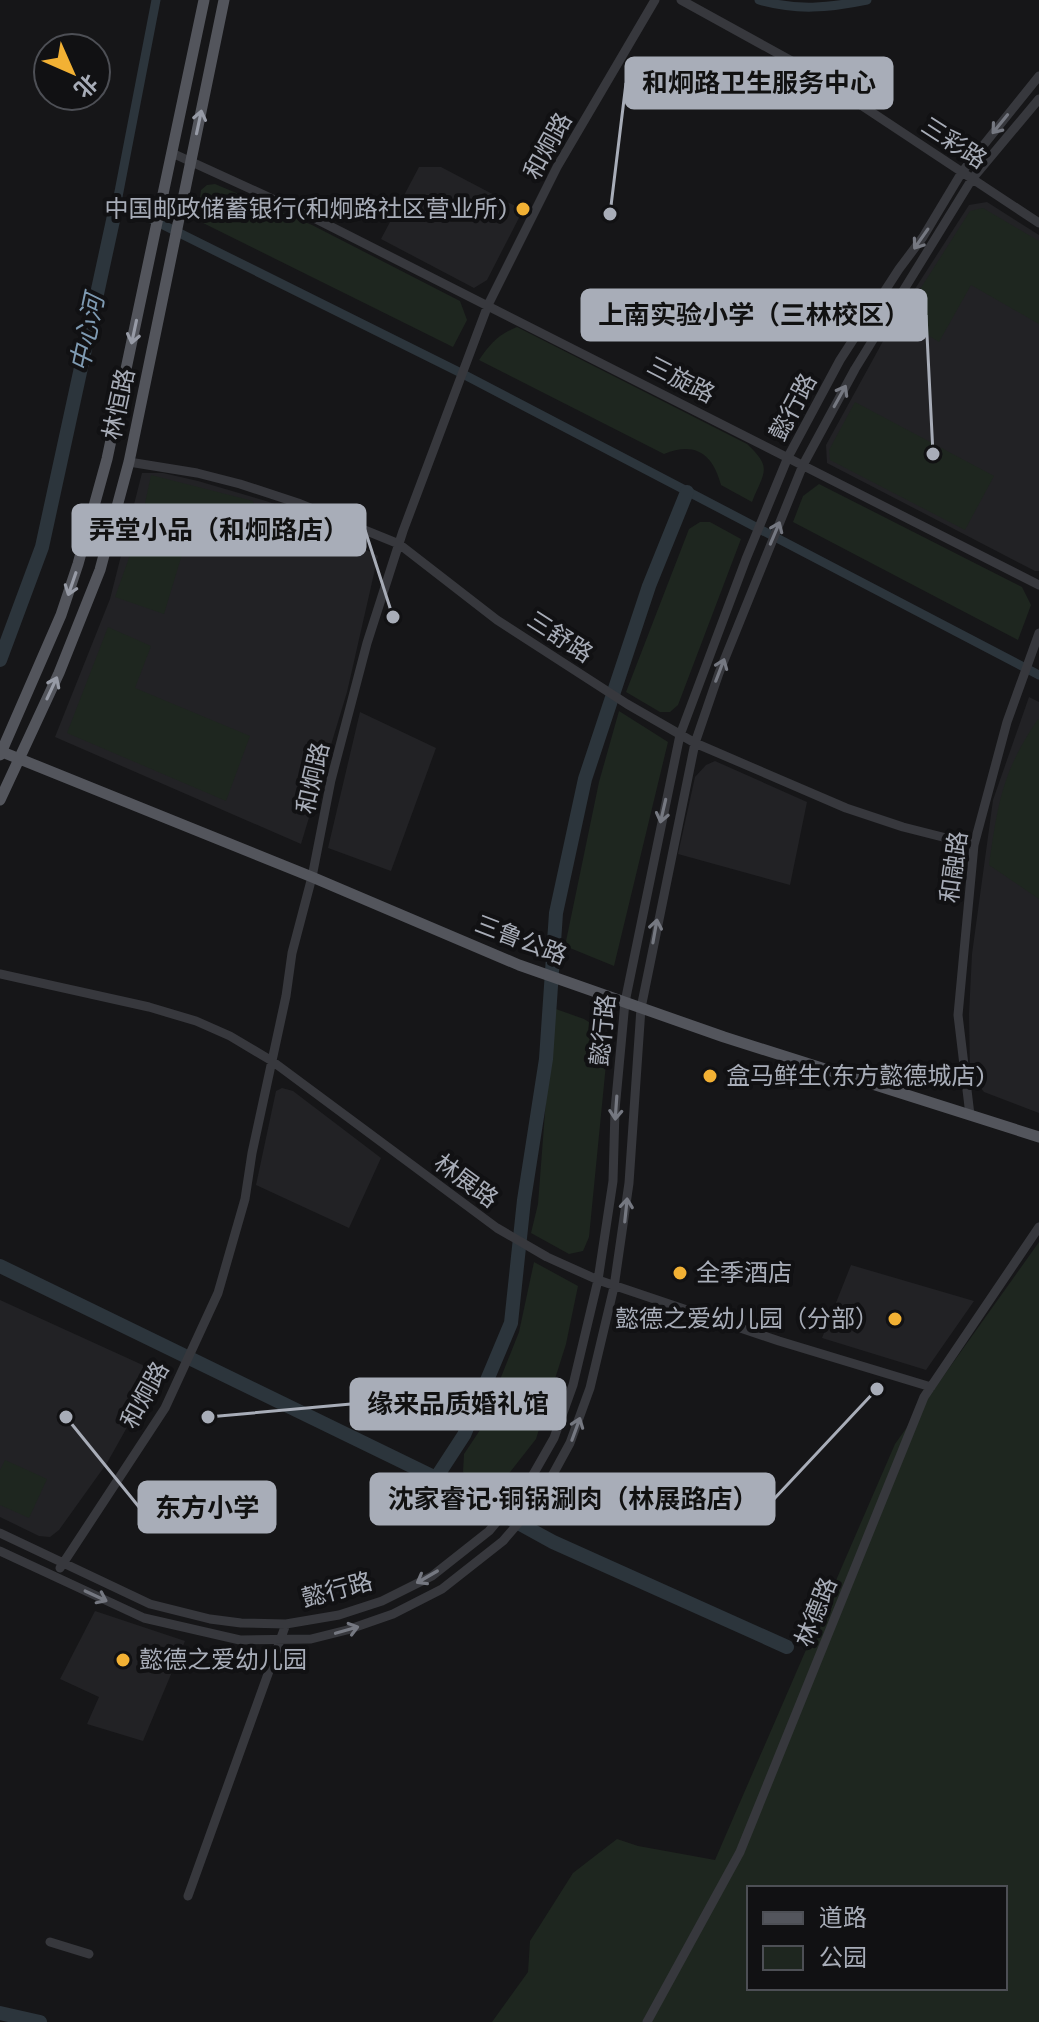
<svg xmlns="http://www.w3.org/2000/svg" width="1039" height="2022" font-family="Commissioner,'Noto Sans SC',sans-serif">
  <rect width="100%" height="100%" fill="#161618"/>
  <path fill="#222225" d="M419 167H441L523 210 487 280 474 288 381 239Z
    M987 202 1039 235V571H1035L827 463 826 445 893 323 969 205Z
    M142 473H163L198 481 266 501 289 509 378 556 347 692 301 844 55 737 110 599Z
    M1029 697 1039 702V1113L984 1092 970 1074 969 1014 972 954 993 800Z
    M360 712 436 748 391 871 328 848Z
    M715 761 807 802 790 885 678 854 695 777 706 765Z
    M282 1088 293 1091 381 1158 349 1228 256 1185 276 1091Z
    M851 1265 974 1301 926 1370 822 1338Z
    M0 1300 158 1372 107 1463 59 1530 50 1537 39 1536 0 1517Z
    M95 1611 185 1641 143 1741 87 1724 99 1697 60 1679Z"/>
  <path fill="#1e261f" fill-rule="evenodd" d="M215 184 312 225 460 301 467 320 453 347 197 220 201 190 207 185Z
    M983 208 1039 241V324L971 285 939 342 901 319 970 211Z
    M517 327 747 444C773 468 764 472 752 502L721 485C713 454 695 441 664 454L479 360C490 344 499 334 517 327Z
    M855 402 994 476 965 530 830 460 829 450Z
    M151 475 253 501C258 523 251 533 234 549L187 538 164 614 115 597 140 527Z
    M819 484 1022 587 1031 605 1018 640 793 522 803 496Z
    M700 522H710L741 539 678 705 670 712H660L626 692 689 529Z
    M108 627 151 646 135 688 250 736 226 801 67 733Z
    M619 711 668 742 614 966 565 946 599 782Z
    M1038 719 1039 720V899L989 865C998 803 1002 772 1038 719Z
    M553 1008 584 1019 600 1029 607 1054 589 1237 583 1251 569 1254 531 1233 538 1204Z
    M1039 1242V2022H492L528 1972 530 1941 573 1873 617 1839 638 1846 715 1860 895 1444ZM749 1888H1005V1988H749Z
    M534 1262 578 1286 566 1344 536 1439 496 1490 471 1481 463 1472 464 1454 480 1430 519 1332Z
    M5 1460 47 1479 29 1518 0 1505V1470Z"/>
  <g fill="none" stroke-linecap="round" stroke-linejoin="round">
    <path stroke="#2c353c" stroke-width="9" d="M156 0 117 202 461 373 1039 675
      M759 0C797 11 828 8 867 0"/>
    <path stroke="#2c353c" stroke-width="14" d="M0 660 42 547 117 202
      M0 1266 436 1478 553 1542 787 1647
      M436 1478 464 1435 511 1323 524 1200 546 1059 556 913 585 779 649 586 687 492
      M0 2013 40 2022"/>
    <path stroke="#37383d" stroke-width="9" d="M681 0 808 70 1039 223
      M172 153 312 217 1039 585
      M129 462 197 473 240 484 298 503 399 544 497 620 627 704 695 743 846 808 903 827 974 845
      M0 974 149 1007 196 1021 230 1036 272 1061 497 1228 547 1257 598 1280 779 1341 931 1387
      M970 1115 958 1015 974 845 1007 722 1039 633
      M0 1533 150 1604 210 1619 241 1623 286 1624 339 1615 382 1601 432 1576 489 1531 526 1487 554 1438 573 1385 598 1280 613 1181 615 1110 625 1002 680 735 746 559 788 457 840 360 899 269 923 237 962 172 1039 76
      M0 1551 144 1618 240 1640 311 1639 347 1630 393 1614 442 1589 503 1541 540 1498 570 1443 590 1388 614 1287 629 1183 641 1008 695 743 719 673 803 465 855 369 972 179 1039 99
      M60 1568 165 1408 218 1293 245 1199 252 1153 286 996 292 953 312 877 331 780 367 643 403 531 488 305 557 167 655 0
      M188 1896 286 1624
      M50 1942 89 1954
      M647 2022 740 1852 924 1397 1039 1227"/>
    <path stroke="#53555c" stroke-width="11" d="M0 751 312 877 519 965 724 1037 1039 1137
      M0 755 61 615 78 564 107 459 204 0
      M0 800 59 673 100 570 129 462 224 0"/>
  </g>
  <defs><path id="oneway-shaft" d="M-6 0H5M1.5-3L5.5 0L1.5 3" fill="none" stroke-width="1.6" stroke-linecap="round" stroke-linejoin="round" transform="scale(2)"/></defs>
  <g stroke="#979ba6">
    <use href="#oneway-shaft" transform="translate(199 122) rotate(-78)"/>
    <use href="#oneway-shaft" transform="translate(134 332) rotate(102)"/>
    <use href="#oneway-shaft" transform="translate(72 584) rotate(109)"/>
    <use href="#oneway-shaft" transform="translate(52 688) rotate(-65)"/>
  </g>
  <g stroke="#757881">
    <use href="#oneway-shaft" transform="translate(1000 124) rotate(129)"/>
    <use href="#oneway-shaft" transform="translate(921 239) rotate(125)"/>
    <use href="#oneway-shaft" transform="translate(840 396) rotate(-61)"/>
    <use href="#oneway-shaft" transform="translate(775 533) rotate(-67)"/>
    <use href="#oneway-shaft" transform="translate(720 670) rotate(-69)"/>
    <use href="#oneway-shaft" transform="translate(663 811) rotate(103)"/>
    <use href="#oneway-shaft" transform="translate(655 931) rotate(-80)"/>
    <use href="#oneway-shaft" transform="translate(616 1108) rotate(94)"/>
    <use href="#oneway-shaft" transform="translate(626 1210) rotate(-84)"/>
    <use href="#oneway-shaft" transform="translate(576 1429) rotate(-70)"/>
    <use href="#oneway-shaft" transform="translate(427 1577) rotate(150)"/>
    <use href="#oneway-shaft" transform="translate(96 1596) rotate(25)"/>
    <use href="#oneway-shaft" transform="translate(347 1630) rotate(-16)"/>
  </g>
  <g fill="#f2b134" stroke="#111113" stroke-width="3">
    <circle cx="523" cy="209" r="8"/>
    <circle cx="710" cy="1076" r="8"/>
    <circle cx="680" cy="1273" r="8"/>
    <circle cx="895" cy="1319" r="8"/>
    <circle cx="123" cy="1660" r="8"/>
  </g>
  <g text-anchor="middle" stroke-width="8" stroke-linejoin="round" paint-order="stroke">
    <g font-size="24" fill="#a8adb8" stroke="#111113">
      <text transform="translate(954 143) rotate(33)" y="8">三彩路</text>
      <text transform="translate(548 146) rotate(-61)" y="8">和炯路</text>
      <text transform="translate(681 380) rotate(27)" y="8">三旋路</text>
      <text transform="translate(119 404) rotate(-78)" y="8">林恒路</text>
      <text transform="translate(793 407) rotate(-62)" y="8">懿行路</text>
      <text transform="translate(560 637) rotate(33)" y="8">三舒路</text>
      <text transform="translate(313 778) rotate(-77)" y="8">和炯路</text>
      <text transform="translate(954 867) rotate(-82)" y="8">和融路</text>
      <text transform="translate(521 940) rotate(21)" y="8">三鲁公路</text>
      <text transform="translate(603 1030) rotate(-84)" y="8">懿行路</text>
      <text transform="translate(466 1181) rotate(36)" y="8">林展路</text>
      <text transform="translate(145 1395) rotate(-61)" y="8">和炯路</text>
      <text transform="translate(337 1590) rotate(-15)" y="8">懿行路</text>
      <text transform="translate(816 1612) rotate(-68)" y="8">林德路</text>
    </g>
    <g font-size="24" fill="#a8adb8" stroke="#111113" text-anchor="start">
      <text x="507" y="217" text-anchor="end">中国邮政储蓄银行(和炯路社区营业所)</text>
      <text x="726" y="1084">盒马鲜生(东方懿德城店)</text>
      <text x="696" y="1281">全季酒店</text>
      <text x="879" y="1327" text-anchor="end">懿德之爱幼儿园（分部）</text>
      <text x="139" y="1668">懿德之爱幼儿园</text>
    </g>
    <g font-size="26" font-style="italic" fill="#7f9bb3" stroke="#111113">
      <text transform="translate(87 333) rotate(-78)" y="9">中心河</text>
    </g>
  </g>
  <path fill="none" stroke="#a8adb8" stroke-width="3" d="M610 214L626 83M933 454L926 315M393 617L365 530M208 1417L351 1404M877 1389L774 1499M66 1417L139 1507"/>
  <g fill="#a8adb8" stroke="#111113" stroke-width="3">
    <circle cx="610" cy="214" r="8"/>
    <circle cx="933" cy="454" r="8"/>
    <circle cx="393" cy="617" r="8"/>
    <circle cx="208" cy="1417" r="8"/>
    <circle cx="877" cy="1389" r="8"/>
    <circle cx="66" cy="1417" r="8"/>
  </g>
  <g fill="#a8adb8" stroke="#a8adb8" stroke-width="3">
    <rect x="626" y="58" width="266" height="50" rx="8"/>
    <rect x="582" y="290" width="344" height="50" rx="8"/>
    <rect x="73" y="505" width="292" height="50" rx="8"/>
    <rect x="351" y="1379" width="214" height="50" rx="8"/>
    <rect x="371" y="1474" width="403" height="50" rx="8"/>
    <rect x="139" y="1482" width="136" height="50" rx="8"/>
  </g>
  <g font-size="26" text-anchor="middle" font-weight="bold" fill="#111">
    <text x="759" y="92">和炯路卫生服务中心</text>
    <text x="754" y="324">上南实验小学（三林校区）</text>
    <text x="219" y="539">弄堂小品（和炯路店）</text>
    <text x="458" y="1413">缘来品质婚礼馆</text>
    <text x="573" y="1508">沈家睿记·铜锅涮肉（林展路店）</text>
    <text x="207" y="1517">东方小学</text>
  </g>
  <rect x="747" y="1886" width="260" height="104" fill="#111113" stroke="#4d4f55" stroke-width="2"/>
  <rect x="763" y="1912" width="40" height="12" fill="#53555c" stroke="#4d4f55" stroke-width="2"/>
  <text x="819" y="1926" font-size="24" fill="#a8adb8">道路</text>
  <rect x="763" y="1946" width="40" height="24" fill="#1e261f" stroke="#4d4f55" stroke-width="2"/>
  <text x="819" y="1966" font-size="24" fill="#a8adb8">公园</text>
  <g transform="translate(72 72) rotate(135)"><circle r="38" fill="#111113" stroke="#4d4f55" stroke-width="2"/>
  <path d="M0-6L14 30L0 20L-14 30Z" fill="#f2b134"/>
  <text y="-12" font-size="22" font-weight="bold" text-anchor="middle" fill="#a8adb8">北</text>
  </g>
</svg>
